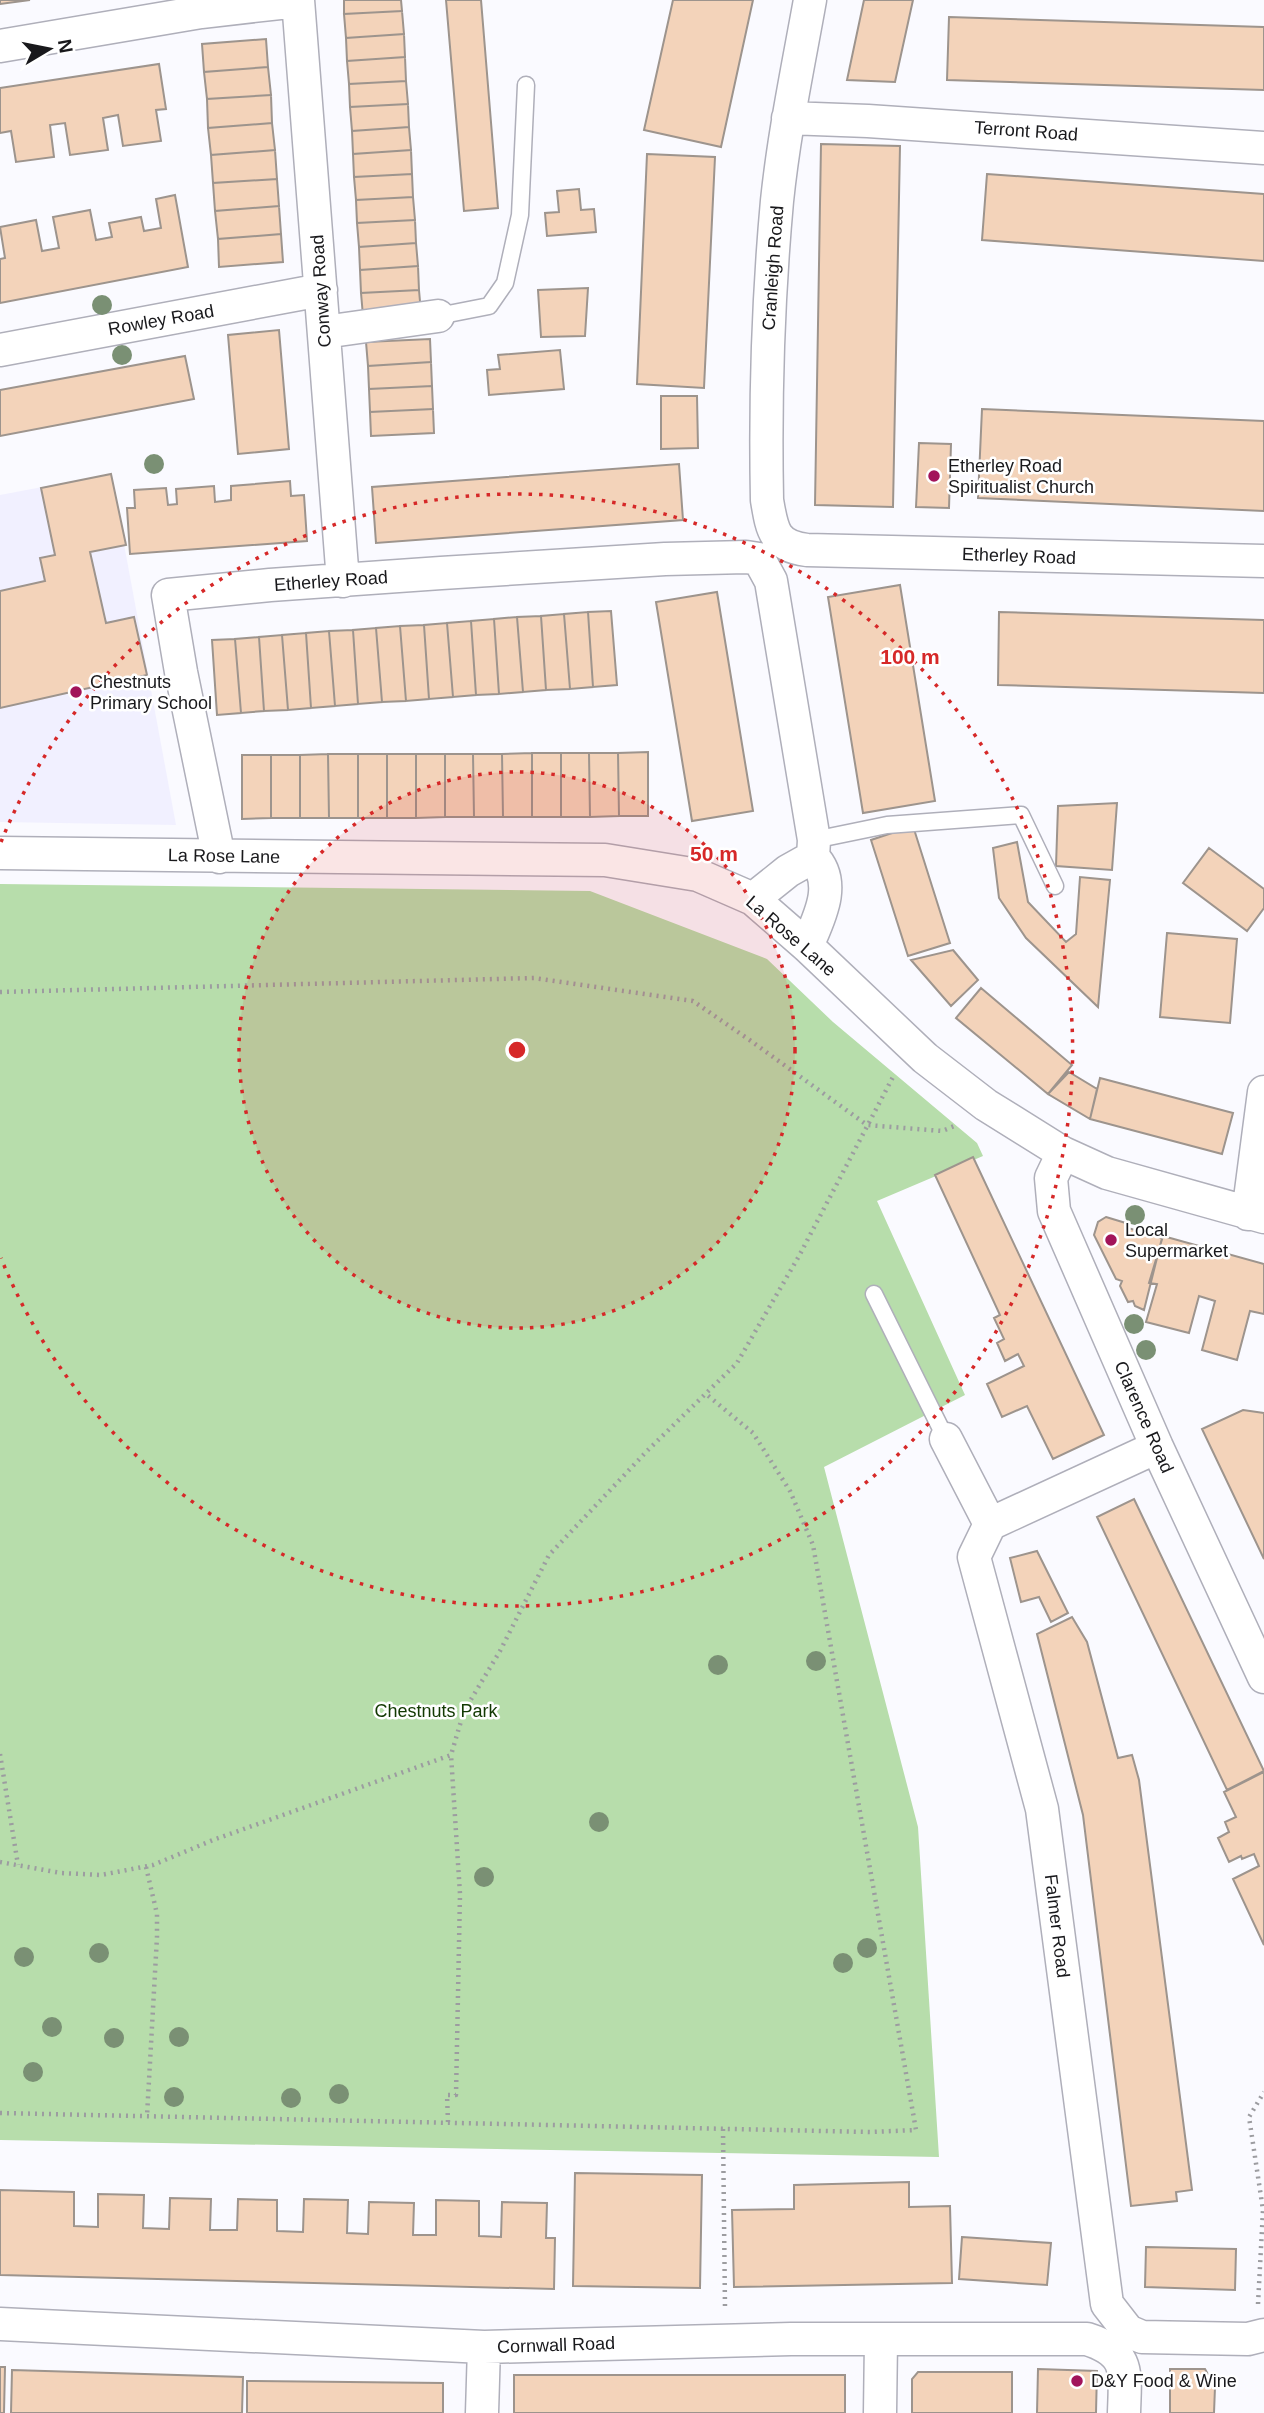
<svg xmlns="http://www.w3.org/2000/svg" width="1264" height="2413" font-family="Arial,sans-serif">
  <rect width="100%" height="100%" fill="#fafaff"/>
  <path fill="#f1f0ff" d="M111 474 176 825 0 822V495Z"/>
  <path fill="#b7ddab" d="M0 884 590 891 767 959 833 1022 977 1143 983 1156 877 1201 965 1395 824 1467 918 1827 939 2157 0 2140Z"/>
  <path fill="#f3d3ba" stroke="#9d948d" stroke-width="2" d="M0 0H30L0 4Z
    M344 0H401L402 11 344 14Z
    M446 0H481L498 208 464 211Z
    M673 0H753L721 147 644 130Z
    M864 0H913L895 82 847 80Z
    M402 11 404 34 346 38 344 14Z
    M949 17 1264 27V90L947 80Z
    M404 34 405 57 347 61 346 38Z
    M266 39 268 67 204 72 202 44Z
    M405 57 406 81 349 84 347 61Z
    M159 64 166 109 156 110 161 141 123 146 118 115 103 118 108 150 70 155 65 123 50 125 54 157 16 162 11 131 0 133V88Z
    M268 67 271 95 207 99 204 72Z
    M406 81 408 104 350 107 349 84Z
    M271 95 272 123 208 128 207 99Z
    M408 104 409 127 352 131 350 107Z
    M272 123 275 150 211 155 208 128Z
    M409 127 411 150 353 154 352 131Z
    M821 144 900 146 893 507 815 505Z
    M275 150 277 179 213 183 211 155Z
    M411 150 412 174 354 177 353 154Z
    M647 154 715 157 704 388 637 384Z
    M412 174 413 197 356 200 354 177Z
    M987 174 1264 194V261L982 240Z
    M277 179 279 206 215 211 213 183Z
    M579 189 581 210 594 209 596 232 547 236 545 213 559 212 557 191Z
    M175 195 188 267 0 303V259L5 258 0 227 36 220 42 251 59 248 53 217 90 210 96 240 112 237 109 223 141 217 144 231 161 228 156 199Z
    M413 197 415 220 357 223 356 200Z
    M279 206 281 234 218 239 215 211Z
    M415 220 416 243 359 247 357 223Z
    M281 234 283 262 219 267 218 239Z
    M416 243 418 266 360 270 359 247Z
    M418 266 419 290 361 293 360 270Z
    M588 288 585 336 541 337 538 290Z
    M419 290 421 313 363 316 361 293Z
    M279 330 289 449 238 454 228 335Z
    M430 339 431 362 368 366 366 342Z
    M560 350 564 389 489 395 487 370 500 369 498 355Z
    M185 356 194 399 0 436V390Z
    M431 362 432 386 369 389 368 366Z
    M432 386 433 409 370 412 369 389Z
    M661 396H697L698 448 661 449Z
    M433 409 434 433 371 436 370 412Z
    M982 409 1264 421V511L978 498Z
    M919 443 951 444 949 508 916 507Z
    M679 464 683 520 376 543 372 487Z
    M111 474 126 545 90 552 106 623 134 617 147 675 0 708V591L45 581 40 558 55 555 41 488Z
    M290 481 291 496 304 495 307 541 130 554 127 508H135L134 490 166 488 168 505 177 504 176 489 214 486 215 502 231 500V486Z
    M900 585 935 801 863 813 828 597Z
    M717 592 753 811 692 821 656 602Z
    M611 611 617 685 593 687 588 612Z
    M588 612 593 687 570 689 564 614Z
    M999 612 1264 620V693L998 685Z
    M564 614 570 689 546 690 541 616Z
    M541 616 546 690 523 692 517 617Z
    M517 617 523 692 499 694 494 619Z
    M494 619 499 694 476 695 471 621Z
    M471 621 476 695 453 697 447 623Z
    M447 623 453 697 429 699 424 625Z
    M424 625 429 699 406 701 400 626Z
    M400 626 406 701 382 702 376 628Z
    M376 628 382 702 358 704 353 630Z
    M353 630 358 704 335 706 329 631Z
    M329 631 335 706 311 708 306 633Z
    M306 633 311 708 288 710 282 635Z
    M282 635 288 710 264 711 259 637Z
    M259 637 264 711 241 713 235 639Z
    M235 639 241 713 217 715 212 640Z
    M648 752V816H619L618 753Z
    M532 753V817H503L502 754Z
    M532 753H561V817H532Z
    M561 753H589L590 817H561Z
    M589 753H618L619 816 590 817Z
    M328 754 329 818H300V755Z
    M328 754H358V818H329Z
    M358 754H387V818H358Z
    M387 754H416V818H387Z
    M416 754H445V817L416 818Z
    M445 754H473L474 817H445Z
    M473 754H502L503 817H474Z
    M242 755H271V818L242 819Z
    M271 755H300V818H271Z
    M1117 803 1112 870 1056 866 1058 806Z
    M913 826 950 943 908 956 871 840Z
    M1017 842 1028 902 1066 942 1076 934 1080 877 1110 880 1098 1007 1026 938 999 898 993 848Z
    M1209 848 1264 889V908L1247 931 1183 883Z
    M1167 933 1237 939 1230 1023 1160 1017Z
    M953 950 978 980 951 1006 911 960Z
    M981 988 1072 1065 1048 1094 956 1018Z
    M1069 1072 1097 1089 1090 1119 1048 1094Z
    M1100 1078 1233 1113 1222 1154 1090 1119Z
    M973 1157 1104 1435 1053 1459 1027 1406 1002 1417 987 1384 1024 1366 1018 1354 1005 1361 997 1343 1004 1339 994 1318 1000 1315 935 1175Z
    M1106 1217 1129 1224 1128 1228 1162 1238 1144 1310 1135 1306 1133 1301 1128 1302 1120 1286 1122 1281 1116 1279 1094 1235 1098 1222Z
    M1163 1236 1264 1264V1314L1250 1311 1237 1360 1202 1350 1215 1301 1199 1296 1189 1333 1146 1322 1157 1284 1149 1283Z
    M1243 1410 1264 1413V1559L1202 1429Z
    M1134 1499 1264 1771 1227 1790 1097 1517Z
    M1037 1551 1068 1613 1051 1622 1039 1597 1021 1602 1010 1558Z
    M1072 1617 1087 1642 1118 1758 1132 1755 1139 1780 1192 2190 1176 2192 1177 2201 1131 2206 1083 1815 1037 1634Z
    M1264 1772V1945L1233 1879 1259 1866 1254 1854 1242 1859 1241 1856 1229 1862 1218 1838 1229 1832 1225 1822 1236 1817 1224 1792Z
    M575 2173 702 2175 700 2288 573 2286Z
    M909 2182V2207L950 2206 952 2283 734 2287 732 2210 794 2209V2185Z
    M0 2190 74 2192V2226L98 2227V2194L144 2195 143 2228 169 2229 170 2198 211 2199 210 2230H237L238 2199 277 2200V2231L303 2232 304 2199 348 2200 347 2233 368 2234 369 2202 414 2203 413 2235H436V2200L479 2201V2236L501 2237 502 2202 547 2203 546 2238H555L554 2289 0 2275Z
    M962 2237 1051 2243 1047 2285 959 2279Z
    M1146 2247 1236 2249 1235 2290 1145 2287Z
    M0 2367H5L4 2413H0Z
    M1038 2369 1097 2371 1096 2413H1037Z
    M1170 2369H1205L1215 2387 1214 2413H1170Z
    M12 2370 243 2377 242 2413H11Z
    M918 2372H1012V2413H912V2379Z
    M514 2375H845V2413H514Z
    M247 2381 443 2383V2413H247Z"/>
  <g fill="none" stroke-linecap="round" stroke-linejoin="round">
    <g stroke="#afafba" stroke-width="19">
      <path id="lane" d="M438 316 489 306 505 283 520 215 526 85
        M814 840 887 825 1021 815 1055 886
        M874 1294 946 1439"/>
    </g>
    <g stroke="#afafba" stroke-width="35">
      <path id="street" d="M298 0 343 581
        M810 0C798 67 784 133 777 201 768 300 765 400 767 500 772 530 774 546 807 550L1264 561
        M0 46 201 12 298 1
        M788 118 868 121 1264 148
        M324 332 438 316
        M0 350 321 290
        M0 853 605 860 698 875 753 899 807 946 925 1058 986 1105 1063 1153 1107 1173 1264 1217
        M219 857 181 672 168 595 270 585 441 573 665 559 746 557 759 559 771 581 814 840 813 857 788 871 753 899
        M807 946C819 918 838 883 813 857
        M1063 1153 1051 1178 1054 1211 1157 1447 1264 1677
        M1248 1214 1264 1092
        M946 1439 990 1524
        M1157 1447 990 1524 974 1557 1042 1809 1107 2304 1128 2331 1142 2337 1248 2339 1264 2335
        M0 2324 484 2347 791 2339H1087C1131 2353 1125 2373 1124 2413
        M482 2413 484 2347
        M880 2413 881 2340"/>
    </g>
    <path stroke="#9c9ca0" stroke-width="4.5" stroke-dasharray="2 5" stroke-linecap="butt" d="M0 992 534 978 693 1001 751 1041 867 1125 942 1131 957 1125
      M0 1754 18 1865
      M0 1862 61 1873 101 1875 153 1865 213 1840 451 1755 464 1711 500 1651 549 1555 647 1451 737 1363 799 1256 894 1075
      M146 1867 157 1914V1937L147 2116
      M0 2113 870 2132 916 2130 813 1545 790 1491 753 1433 706 1394
      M448 2122 447 2095H456L460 1894 451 1755
      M723 2129 725 2308
      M1258 2304 1263 2210 1249 2117 1264 2092"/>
    <use href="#lane" stroke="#fff" stroke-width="16"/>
    <use href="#street" stroke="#fff" stroke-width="32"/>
  </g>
  <g fill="#7a9074">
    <circle cx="102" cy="305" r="10"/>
    <circle cx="122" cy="355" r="10"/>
    <circle cx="154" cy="464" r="10"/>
    <circle cx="1135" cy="1215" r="10"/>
    <circle cx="1134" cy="1324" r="10"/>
    <circle cx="1146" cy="1350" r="10"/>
    <circle cx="816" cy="1661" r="10"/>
    <circle cx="718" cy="1665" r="10"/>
    <circle cx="599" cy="1822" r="10"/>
    <circle cx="484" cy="1877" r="10"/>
    <circle cx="867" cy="1948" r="10"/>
    <circle cx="99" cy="1953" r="10"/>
    <circle cx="24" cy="1957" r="10"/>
    <circle cx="843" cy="1963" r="10"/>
    <circle cx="52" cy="2027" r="10"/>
    <circle cx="179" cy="2037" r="10"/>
    <circle cx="114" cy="2038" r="10"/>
    <circle cx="33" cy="2072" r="10"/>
    <circle cx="339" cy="2094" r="10"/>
    <circle cx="174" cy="2097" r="10"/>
    <circle cx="291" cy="2098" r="10"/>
  </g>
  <circle cx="517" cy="1050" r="278" fill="#d62828" fill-opacity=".12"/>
  <g fill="none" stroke="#d62828" stroke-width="3.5" stroke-dasharray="3.5 7">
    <circle cx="517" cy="1050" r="278"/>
    <path d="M1 842A556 556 0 1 1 1 1258"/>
  </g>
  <g fill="#a2145a" stroke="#fff" stroke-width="2.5">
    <circle cx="934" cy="476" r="7"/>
    <circle cx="76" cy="692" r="7"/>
    <circle cx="1111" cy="1240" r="7"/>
    <circle cx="1077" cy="2381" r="7"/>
  </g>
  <g text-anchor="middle" stroke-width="5" stroke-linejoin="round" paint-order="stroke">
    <g font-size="18" fill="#19191c" stroke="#fff">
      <text transform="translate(1026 131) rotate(4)" y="6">Terront Road</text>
      <text transform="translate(773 268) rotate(-86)" y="6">Cranleigh Road</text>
      <text transform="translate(321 291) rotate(-94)" y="6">Conway Road</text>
      <text transform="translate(161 320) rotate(-10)" y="6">Rowley Road</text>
      <text transform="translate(1019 556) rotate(2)" y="6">Etherley Road</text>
      <text transform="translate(331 581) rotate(-4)" y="6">Etherley Road</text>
      <text transform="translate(224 856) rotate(1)" y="6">La Rose Lane</text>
      <text transform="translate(791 936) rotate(41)" y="6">La Rose Lane</text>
      <text transform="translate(1144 1417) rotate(66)" y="6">Clarence Road</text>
      <text transform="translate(1057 1926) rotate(83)" y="6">Falmer Road</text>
      <text transform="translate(556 2345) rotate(-2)" y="6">Cornwall Road</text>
    </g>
    <g font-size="18" fill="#19191c" stroke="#fff" text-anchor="start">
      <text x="948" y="472">Etherley Road<tspan x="948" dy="21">Spiritualist Church</tspan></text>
      <text x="90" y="688">Chestnuts<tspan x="90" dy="21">Primary School</tspan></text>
      <text x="1125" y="1236">Local<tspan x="1125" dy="21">Supermarket</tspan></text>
      <text x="1091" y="2387">D&amp;Y Food &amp; Wine</text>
    </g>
    <g font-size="18" fill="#123902" stroke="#fff">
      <text x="436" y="1717">Chestnuts Park</text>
    </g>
  </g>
  <circle cx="517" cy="1050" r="10" fill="#d62828" stroke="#fff" stroke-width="3.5"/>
  <g font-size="21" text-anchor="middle" font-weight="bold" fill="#d62828" stroke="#fff" stroke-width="5" stroke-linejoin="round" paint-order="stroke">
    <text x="910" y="664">100 m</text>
    <text x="714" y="861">50 m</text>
  </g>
  <g transform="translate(49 49) rotate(80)" stroke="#ffffff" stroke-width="5" paint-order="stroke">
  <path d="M0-5L12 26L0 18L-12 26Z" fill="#19191c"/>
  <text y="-10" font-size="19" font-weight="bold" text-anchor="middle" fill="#19191c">N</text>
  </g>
</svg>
